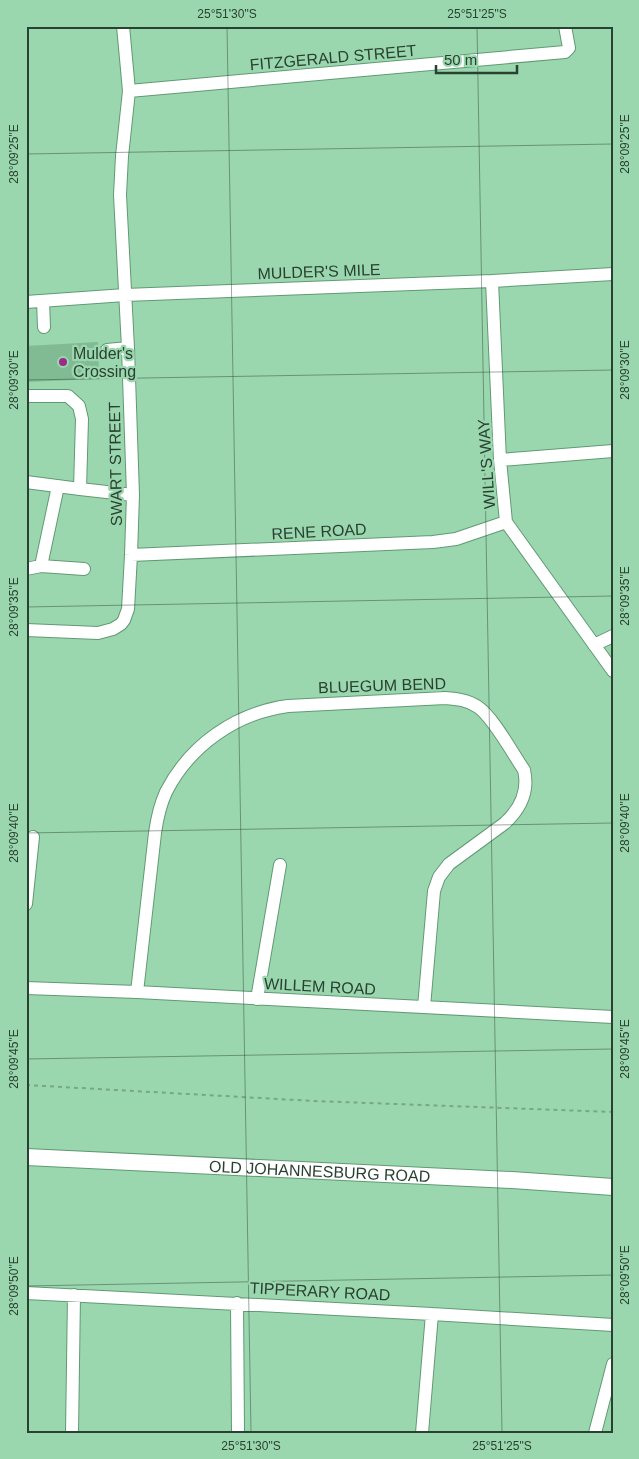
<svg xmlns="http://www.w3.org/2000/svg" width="639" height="1459" font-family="Helvetica,sans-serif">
  <rect width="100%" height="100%" fill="#9bd7ae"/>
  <path fill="#80bb93" d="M98 342 99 379 26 382V346Z"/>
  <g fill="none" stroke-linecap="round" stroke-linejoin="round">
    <g stroke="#609a74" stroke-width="14">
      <path id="minor" d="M129 91 565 52 569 48 565 26
        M492 281 500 460 506 522 613 671
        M43 301 44 327
        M26 302 125 295 492 281 613 274
        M107 350 128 348
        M26 396H68L79 406 82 419 80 489
        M500 460 613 451
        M26 482 80 489 133 495
        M131 555 433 542 456 539 506 522
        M41 566 84 569
        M26 569 41 566 58 486
        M26 630 98 633 113 629 121 624 124 620 128 609 131 555 133 495 128 348 120 195 122 156 129 91 123 26
        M594 645 613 636
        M26 904 33 837
        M26 988 137 992 613 1017
        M137 992 155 833C157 819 160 805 166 792 190 745 236 713 288 706L445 698C457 699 468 700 478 707 493 717 513 754 524 770 529 791 520 809 505 823L449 864 439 877 434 891 424 1007
        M257 999 280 865
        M26 1293 432 1314 613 1325
        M237 1303 238 1433
        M72 1433 74 1295
        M422 1433 432 1314
        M595 1433 613 1364"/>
    </g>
    <g stroke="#609a74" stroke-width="18">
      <g id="major">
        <path id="s1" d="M26 1157 512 1180 613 1187"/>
      </g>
    </g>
    <path stroke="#77a786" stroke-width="2" stroke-dasharray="4 4" stroke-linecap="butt" d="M26 1085 314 1101 613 1112"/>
    <use href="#minor" stroke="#fff" stroke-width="12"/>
    <use href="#major" stroke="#fff" stroke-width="16"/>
  </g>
  <path fill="none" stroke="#294131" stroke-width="1" stroke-opacity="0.45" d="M227 26 251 1433M477 26 502 1433M26 154 613 144M26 380 613 370M26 607 613 596M26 833 613 823M26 1059 613 1049M26 1286 613 1275"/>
  <circle fill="#9a2b8a" stroke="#9bd7ae" stroke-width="2" cx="63" cy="362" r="5"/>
  <g text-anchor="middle" stroke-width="4.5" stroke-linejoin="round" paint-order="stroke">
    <g font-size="16" fill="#294131" stroke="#9bd7ae">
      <text transform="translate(333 57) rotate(-5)" y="6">FITZGERALD STREET</text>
      <text transform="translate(319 271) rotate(-2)" y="6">MULDER'S MILE</text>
      <text transform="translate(115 464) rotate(-91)" y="6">SWART STREET</text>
      <text transform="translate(486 464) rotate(-94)" y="6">WILL'S WAY</text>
      <text transform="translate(319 531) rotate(-3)" y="6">RENE ROAD</text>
      <text transform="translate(382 685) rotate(-2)" y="6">BLUEGUM BEND</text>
      <text transform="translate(320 986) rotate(3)" y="6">WILLEM ROAD</text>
      <text dy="6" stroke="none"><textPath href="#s1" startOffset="294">OLD JOHANNESBURG ROAD</textPath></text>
      <text transform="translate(320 1291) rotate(3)" y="6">TIPPERARY ROAD</text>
    </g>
    <g font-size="16" fill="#294131" stroke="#9bd7ae" text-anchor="start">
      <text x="73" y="359">Mulder's<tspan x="73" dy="18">Crossing</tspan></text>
    </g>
  </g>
  <rect width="639" height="1459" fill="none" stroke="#9bd7ae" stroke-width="55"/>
  <path d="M436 65v8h81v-8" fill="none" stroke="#294131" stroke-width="2.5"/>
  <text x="444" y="65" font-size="15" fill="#294131" stroke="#9bd7ae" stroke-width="4" paint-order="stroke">50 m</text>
  <rect x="28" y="28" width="584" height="1404" fill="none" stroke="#294131" stroke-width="2"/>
  <g font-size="12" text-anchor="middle" fill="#294131">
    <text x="227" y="18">25°51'30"S</text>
    <text x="477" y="18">25°51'25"S</text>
    <text transform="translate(625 144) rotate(-90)" y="4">28°09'25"E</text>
    <text transform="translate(14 154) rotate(-90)" y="4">28°09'25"E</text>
    <text transform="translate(625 370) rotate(-90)" y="4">28°09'30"E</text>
    <text transform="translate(14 380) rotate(-90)" y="4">28°09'30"E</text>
    <text transform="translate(625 596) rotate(-90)" y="4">28°09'35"E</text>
    <text transform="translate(14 607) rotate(-90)" y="4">28°09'35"E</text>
    <text transform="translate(625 823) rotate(-90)" y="4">28°09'40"E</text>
    <text transform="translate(14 833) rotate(-90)" y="4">28°09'40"E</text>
    <text transform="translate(625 1049) rotate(-90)" y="4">28°09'45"E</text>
    <text transform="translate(14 1059) rotate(-90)" y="4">28°09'45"E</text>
    <text transform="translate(625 1275) rotate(-90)" y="4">28°09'50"E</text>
    <text transform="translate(14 1286) rotate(-90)" y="4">28°09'50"E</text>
    <text x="251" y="1450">25°51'30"S</text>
    <text x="502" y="1450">25°51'25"S</text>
  </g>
</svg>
